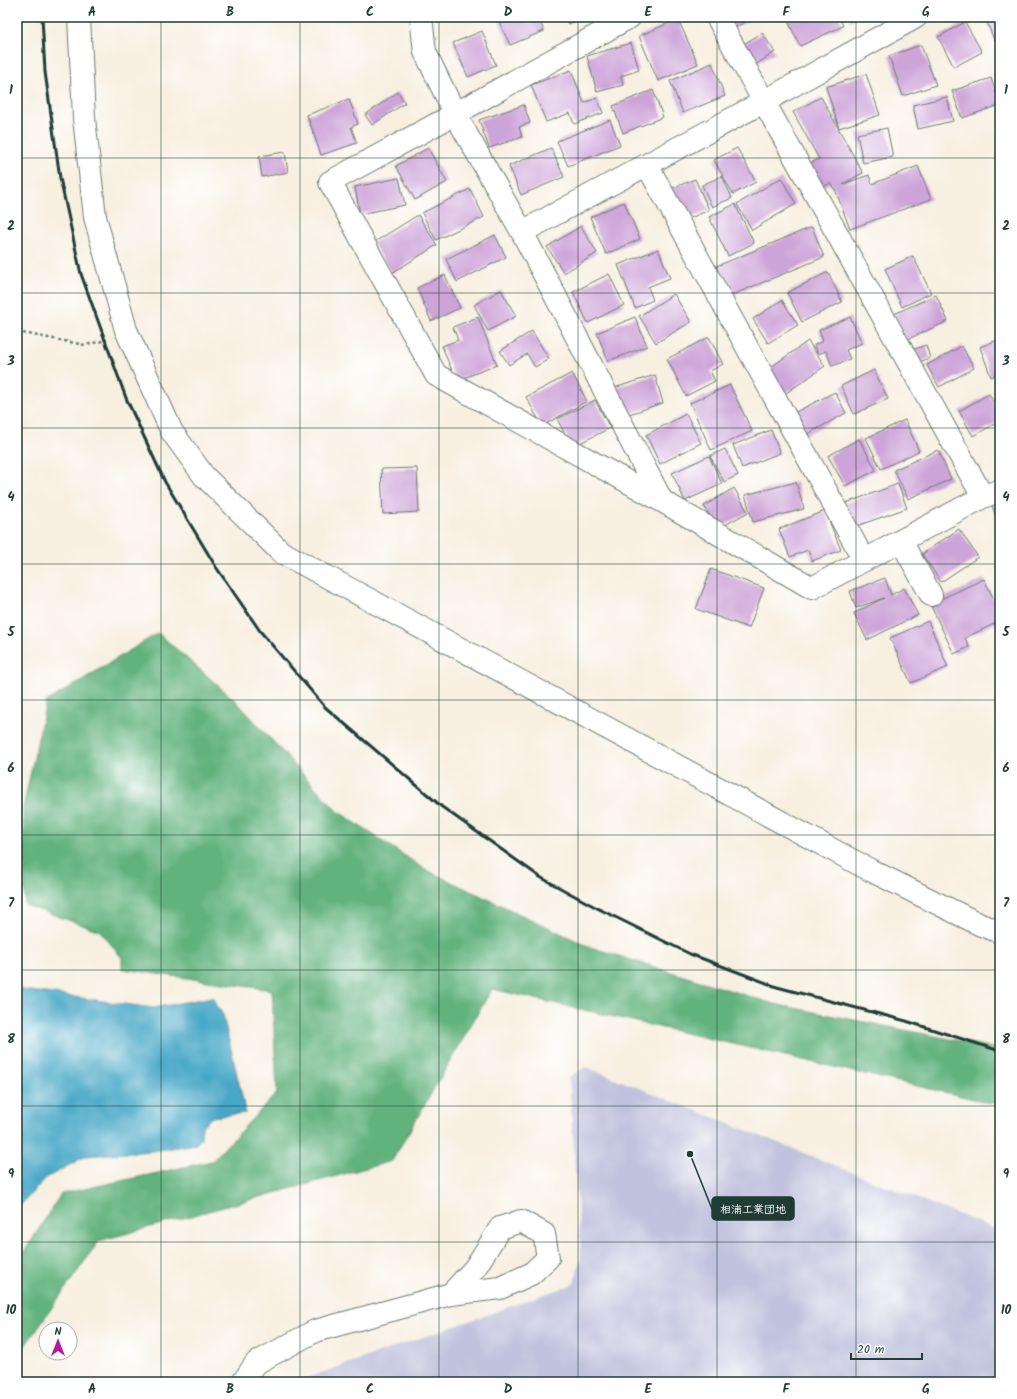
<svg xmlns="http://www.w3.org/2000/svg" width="1017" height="1399" font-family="Kalam,'Klee One',sans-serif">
  <rect width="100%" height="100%" fill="#fff"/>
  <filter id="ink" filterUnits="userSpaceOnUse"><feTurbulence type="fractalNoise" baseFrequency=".025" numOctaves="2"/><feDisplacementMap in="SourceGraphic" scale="8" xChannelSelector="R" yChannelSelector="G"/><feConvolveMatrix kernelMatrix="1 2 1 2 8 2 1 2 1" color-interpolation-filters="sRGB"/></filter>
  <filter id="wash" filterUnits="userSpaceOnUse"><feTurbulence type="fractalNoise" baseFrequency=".012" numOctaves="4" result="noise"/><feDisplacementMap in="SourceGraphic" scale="16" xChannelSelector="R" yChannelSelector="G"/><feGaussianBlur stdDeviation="0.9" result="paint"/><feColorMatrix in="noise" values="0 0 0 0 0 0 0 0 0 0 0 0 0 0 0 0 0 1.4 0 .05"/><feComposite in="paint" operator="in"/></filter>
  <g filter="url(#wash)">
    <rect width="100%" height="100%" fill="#f7efe0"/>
    <path fill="#c1c2dd" d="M586 1067 1000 1231V1382H301V1380L574 1284 581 1256 569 1077Z"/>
    <path fill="#62b27e" stroke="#407859" d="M158 633 237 702 336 810 426 870 590 947 774 1004 1000 1049V1105L492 989 392 1161 99 1241 17 1357V1263L61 1194 212 1161 277 1093 272 990 122 969V958L100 931 25 905 23 808 46 702Z"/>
    <path fill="#47a7c6" stroke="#33727d" d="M17 989 153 1008 212 997 223 1015 246 1113 212 1117 202 1126 201 1138 196 1144 153 1151 86 1156 46 1178 17 1209Z"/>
    <g id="blocks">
      <path fill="#cda4d9" d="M497 17H538L544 31 510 45Z
        M565 17H583L568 24Z
        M725 17H755L732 29Z
        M786 17H839L843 26 800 46Z
        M848 17H858L850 21Z
        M985 17H1000V37L994 40Z
        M678 19 698 64 658 81 639 36Z
        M965 22 982 52 954 67 938 37Z
        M482 31 496 65 468 77 453 43Z
        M762 33 775 52 755 65 742 45Z
        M631 43 639 70 621 76 623 85 597 92 587 56Z
        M921 45 936 85 903 96 889 56Z
        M712 63 725 96 683 113 670 81Z
        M571 70 584 103 597 98 603 113 574 124 570 113 546 122 531 85Z
        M866 74 880 115 839 128 826 87Z
        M991 78 1000 105 962 118 952 91Z
        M653 90 663 117 623 133 613 106Z
        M398 92 405 103 372 125 365 115Z
        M821 97 863 173 843 184 869 175 872 184 918 166 931 199 850 229 835 189H834L830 183 821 188 808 164 819 159 793 112Z
        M947 97 953 121 918 129 913 105Z
        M349 99 358 124 351 127 357 143 321 155 307 115Z
        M524 105 530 123 519 127 522 137 489 148 479 120Z
        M610 120 620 145 568 166 557 141Z
        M887 128 893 157 863 163 857 134Z
        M428 148 447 182 415 200 396 166Z
        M551 148 564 177 521 195 509 166Z
        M737 148 756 182 733 194 714 160Z
        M285 152 288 172 262 177 259 156Z
        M722 176 732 198 712 207 702 185Z
        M399 178 405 205 360 214 355 187Z
        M781 178 796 204 752 230 737 204Z
        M695 179 709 210 681 222 668 190Z
        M470 189 484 217 436 240 422 213Z
        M624 202 640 239 606 254 590 217Z
        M735 204 754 243 728 256 709 217Z
        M418 215 437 245 392 273 373 243Z
        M581 226 597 253 564 273 547 247Z
        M812 227 824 257 725 298 712 268Z
        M495 235 506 257 457 282 446 259Z
        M658 249 670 278 648 287 653 300 635 308 618 265Z
        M913 256 931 293 902 307 885 269Z
        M828 272 842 302 802 322 787 293Z
        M609 274 624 305 588 323 573 292Z
        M445 275 460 308 431 321 417 288Z
        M501 290 516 316 488 331 474 305Z
        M674 294 691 322 656 343 639 316Z
        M936 295 948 321 906 340 894 314Z
        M782 300 798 325 768 343 753 319Z
        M478 317 497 365 456 381 442 346 458 340 453 327Z
        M635 317 647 346 608 361 597 333Z
        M850 317 862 343 846 350 850 359 832 366 826 351 818 354 814 345 823 341 819 330Z
        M532 331 549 359 535 367 527 354 509 365 500 351Z
        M709 337 723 364 710 371 715 381 686 396 667 359Z
        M1000 339V373L991 377 980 347Z
        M808 341 825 366 782 396 764 372Z
        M926 345 930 358 916 363 912 350Z
        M962 346 974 368 939 387 927 365Z
        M874 370 888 399 854 414 841 386Z
        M572 373 587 401 542 426 526 397Z
        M655 375 663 403 623 416 614 388Z
        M730 385 752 431 711 450 690 403Z
        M835 392 846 413 804 436 792 414Z
        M989 394 1000 413V421L973 436 959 411Z
        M595 400 610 428 572 447 557 419Z
        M686 414 701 443 660 464 646 435Z
        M905 420 919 451 881 469 866 438Z
        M771 430 780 453 742 468 733 445Z
        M859 439 876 470 845 486 828 456Z
        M725 449 738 475 724 482 710 456Z
        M938 450 951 479 908 499 894 470Z
        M709 456 722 484 685 501 672 473Z
        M417 468 419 512 383 514 381 469Z
        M796 482 804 509 753 522 745 495Z
        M898 484 907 508 854 527 846 503Z
        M734 488 748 512 718 529 704 506Z
        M1000 502V525L992 506Z
        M825 511 841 550 812 561 808 550 790 557 779 529Z
        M959 529 978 557 941 582 922 554Z
        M711 569 764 588 749 628 696 609Z
        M885 578 891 595 904 588 918 615 867 640 854 613 884 598 856 608 850 591Z
        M984 579 1000 612V621L965 638 969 647 954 654 930 604Z
        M928 621 948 667 911 683 890 638Z"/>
    </g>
  </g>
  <g filter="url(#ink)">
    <use href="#blocks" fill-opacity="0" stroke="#6b7b70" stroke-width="1"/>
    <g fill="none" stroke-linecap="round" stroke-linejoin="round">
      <g stroke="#6b7b70" stroke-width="24">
        <path id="minor" d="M79 17 84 118 95 217 126 330 172 432 204 476 281 552 870 870 981 925 1000 932
          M421 17 425 52 455 114 522 232 662 501
          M630 17 455 114 330 182 436 375 662 501 812 588 983 497 1000 490
          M717 17 983 497
          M647 165 864 560
          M522 232 765 101 916 17
          M901 541 931 595
          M243 1382 256 1363 315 1331 451 1294 500 1288 531 1274 548 1258 544 1234 521 1221 500 1228 475 1268 451 1294"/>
      </g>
      <path stroke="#6b7b70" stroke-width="2.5" stroke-dasharray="3 3" stroke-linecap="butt" d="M17 332 85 345 107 340"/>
      <use href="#minor" stroke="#fff" stroke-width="22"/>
      <path stroke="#1f3d34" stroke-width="3" d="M42 17 45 72 60 178 81 274 126 398 165 482 216 567 260 631 325 707 442 807 540 877 597 908 690 954 777 987 906 1021 1000 1051"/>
    </g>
  </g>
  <path fill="none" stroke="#1f3d34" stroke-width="1" stroke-opacity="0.55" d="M161 17V1382M300 17V1382M439 17V1382M578 17V1382M717 17V1382M856 17V1382M17 158H1000M17 293H1000M17 428H1000M17 564H1000M17 700H1000M17 835H1000M17 970H1000M17 1106H1000M17 1242H1000"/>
  <path fill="none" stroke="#1f3d34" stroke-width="1.5" d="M690 1154L712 1209"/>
  <circle fill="#1f3d34" stroke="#fff" stroke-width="1.5" cx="690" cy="1154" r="4"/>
  <rect fill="#1f3d34" stroke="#1f3d34" stroke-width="1.5" x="712" y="1197" width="82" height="23" rx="4"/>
  <g font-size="11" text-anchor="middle" font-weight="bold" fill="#fff">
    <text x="753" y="1213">相浦工業団地</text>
  </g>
  <rect width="1017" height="1399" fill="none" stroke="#fff" stroke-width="44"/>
  <g transform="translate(58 1341)"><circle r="19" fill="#ffffff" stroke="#a5b1ae"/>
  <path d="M0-3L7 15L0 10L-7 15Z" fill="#b5179e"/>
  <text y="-6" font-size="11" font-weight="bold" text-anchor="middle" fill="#1f3d34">N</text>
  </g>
  <path d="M851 1353v6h71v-6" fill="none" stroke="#1f3d34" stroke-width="2"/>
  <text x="857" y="1353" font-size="12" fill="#1f3d34" stroke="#ffffff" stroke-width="3" paint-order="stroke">20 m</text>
  <rect x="22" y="22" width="973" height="1355" fill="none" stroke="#1f3d34" stroke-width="1.5"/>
  <g font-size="13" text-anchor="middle" font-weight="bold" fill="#1f3d34">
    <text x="92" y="16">A</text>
    <text x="230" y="16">B</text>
    <text x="370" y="16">C</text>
    <text x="508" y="16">D</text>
    <text x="648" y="16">E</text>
    <text x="786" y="16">F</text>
    <text x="926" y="16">G</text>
    <text x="11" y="94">1</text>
    <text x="1006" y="94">1</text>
    <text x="11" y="230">2</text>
    <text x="1006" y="230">2</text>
    <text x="11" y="365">3</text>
    <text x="1006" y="365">3</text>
    <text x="11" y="501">4</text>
    <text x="1006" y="501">4</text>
    <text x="11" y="636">5</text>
    <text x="1006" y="636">5</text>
    <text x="11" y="772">6</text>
    <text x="1006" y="772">6</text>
    <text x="11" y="907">7</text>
    <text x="1006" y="907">7</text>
    <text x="11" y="1043">8</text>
    <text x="1006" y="1043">8</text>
    <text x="11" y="1178">9</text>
    <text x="1006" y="1178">9</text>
    <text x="11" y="1314">10</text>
    <text x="1006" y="1314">10</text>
    <text x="92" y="1393">A</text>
    <text x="230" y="1393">B</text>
    <text x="370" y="1393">C</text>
    <text x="508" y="1393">D</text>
    <text x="648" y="1393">E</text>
    <text x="786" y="1393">F</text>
    <text x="926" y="1393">G</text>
  </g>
</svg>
